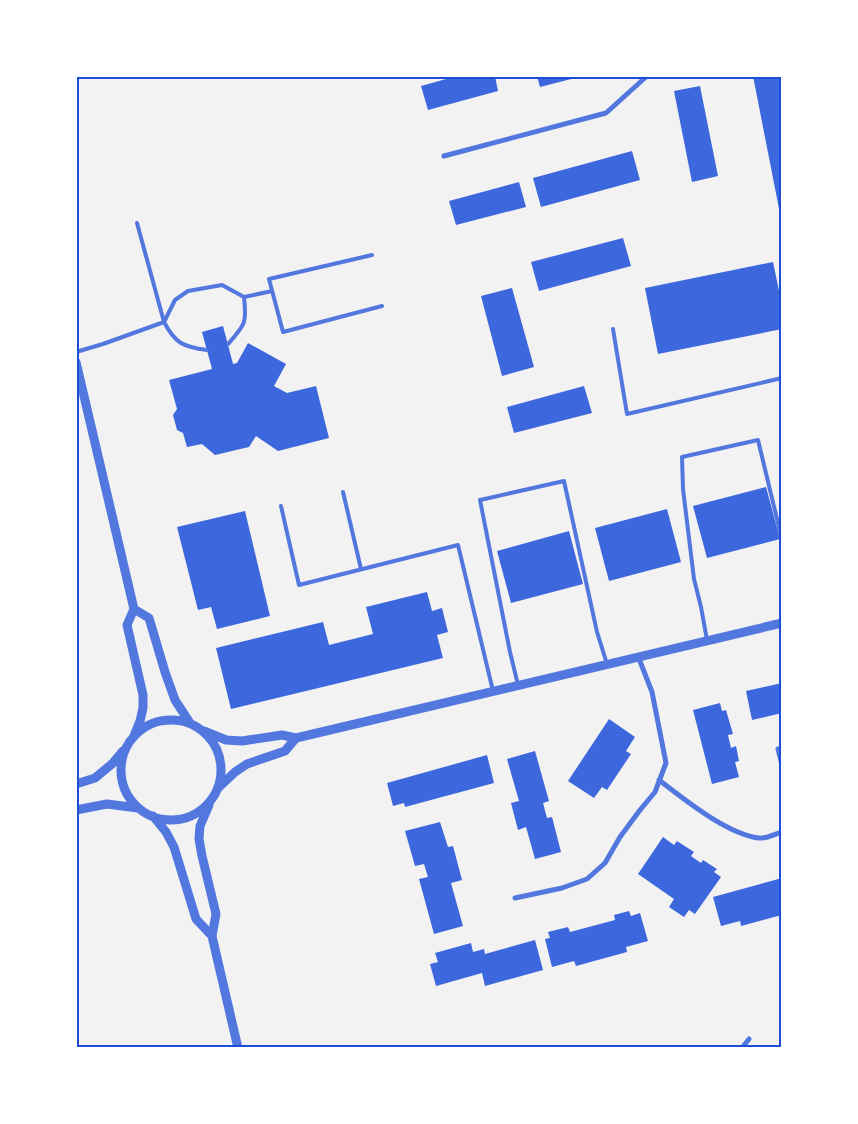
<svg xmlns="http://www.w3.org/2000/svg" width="858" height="1124" font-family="'Titillium Web',sans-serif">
  <rect width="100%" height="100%" fill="#f2f2f2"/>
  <path fill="#3d67dc" d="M457 76H495L498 91 428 110 421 86Z
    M537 76H579V77L540 87Z
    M753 76H782V219H781Z
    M700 86 718 176 692 182 674 91Z
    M632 151 640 180 541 207 533 178Z
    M519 182 526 207 456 225 449 201Z
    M623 238 631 266 539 291 531 262Z
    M773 262 782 305V329L658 354 645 288Z
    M512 288 534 367 502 376 481 296Z
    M223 326 233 364 237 363 248 343 286 364 274 386 287 393 316 386 329 438 278 451 256 436 249 447 215 455 202 444 187 447 183 433 177 430 173 415 177 409 169 380 212 369 202 332Z
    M584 386 592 413 514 433 507 407Z
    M766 487 780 539 707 558 693 506Z
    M667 509 681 562 609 581 595 528Z
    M245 511 270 616 217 629 211 607 198 610 177 527Z
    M569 531 583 584 511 603 497 551Z
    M427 592 432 611 442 608 448 632 437 635 443 658 231 709 216 648 323 622 329 645 373 634 366 607Z
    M782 683V713L752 720 746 691Z
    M720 703 722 711 726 710 733 734 728 735 731 748 736 746 739 761 735 762 739 777 712 784 693 710Z
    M609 719 635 737 626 751 631 754 607 790 602 787 594 798 568 781Z
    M535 751 549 801 543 803 547 818 552 817 561 852 535 859 526 827 518 830 511 803 519 801 507 759Z
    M487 755 494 783 405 807 404 803 393 806 387 783Z
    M440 822 448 847 453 846 462 880 451 883 463 926 434 934 419 879 428 877 424 864 415 866 405 831Z
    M663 837 674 845 677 841 694 852 691 856 701 863 703 860 717 869 714 872 721 877 695 914 689 910 684 917 669 907 674 899 638 874Z
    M782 878V915L741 926 740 921 721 926 713 897Z
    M629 911 631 916 640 913 648 941 626 947 627 952 576 966 574 961 552 967 545 939 550 938 548 932 568 927 570 932 615 920 614 915Z
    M535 940 543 970 485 986 482 973 436 986 430 964 438 962 435 953 471 943 473 952 484 949 485 954Z"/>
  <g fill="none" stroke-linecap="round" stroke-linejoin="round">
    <path stroke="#5277de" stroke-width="4" d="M372 255 269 279 283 332 382 306
      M613 329 627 414 782 378
      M228 344C245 325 247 323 244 297L272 291
      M207 350C183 347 175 343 164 322L175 300 188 291 222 285 244 297
      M76 352 103 344 164 322 137 223
      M343 492 361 569
      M281 506 299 585 458 545 493 691
      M707 640 701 607 694 579 683 489 682 457 758 440 782 540
      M518 685 510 652 480 500 564 481 597 632 607 664"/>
    <path stroke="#5277de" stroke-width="5" d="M444 156 606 113 647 76
      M778 749 782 765
      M659 780C685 800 727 834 759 838 766 839 775 834 782 832
      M515 898 562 888 587 879 605 863 620 837 640 810 655 792 666 763 652 692 638 656
      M742 1048 749 1039"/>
    <path stroke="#5277de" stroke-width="9" d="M76 362 134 609 127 625 143 695V708L140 721 134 736
      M134 609 149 618 165 672 175 700 190 723
      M121 770a50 50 0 1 1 100 0a50 50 0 1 1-100 0Z
      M204 731 226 740 242 741 282 735 296 738 782 623
      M76 784 95 778 113 763 123 751
      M218 788 235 772 247 764 285 751 296 738
      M209 805 200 826 199 839 202 856 216 914 212 936 238 1048
      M76 810 107 804 138 808
      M153 816 166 832 174 847 196 919 212 936"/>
  </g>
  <rect width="858" height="1124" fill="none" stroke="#ffffff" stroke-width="155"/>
  <rect x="78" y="78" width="702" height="968" fill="none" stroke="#1d4ed8" stroke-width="2"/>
</svg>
